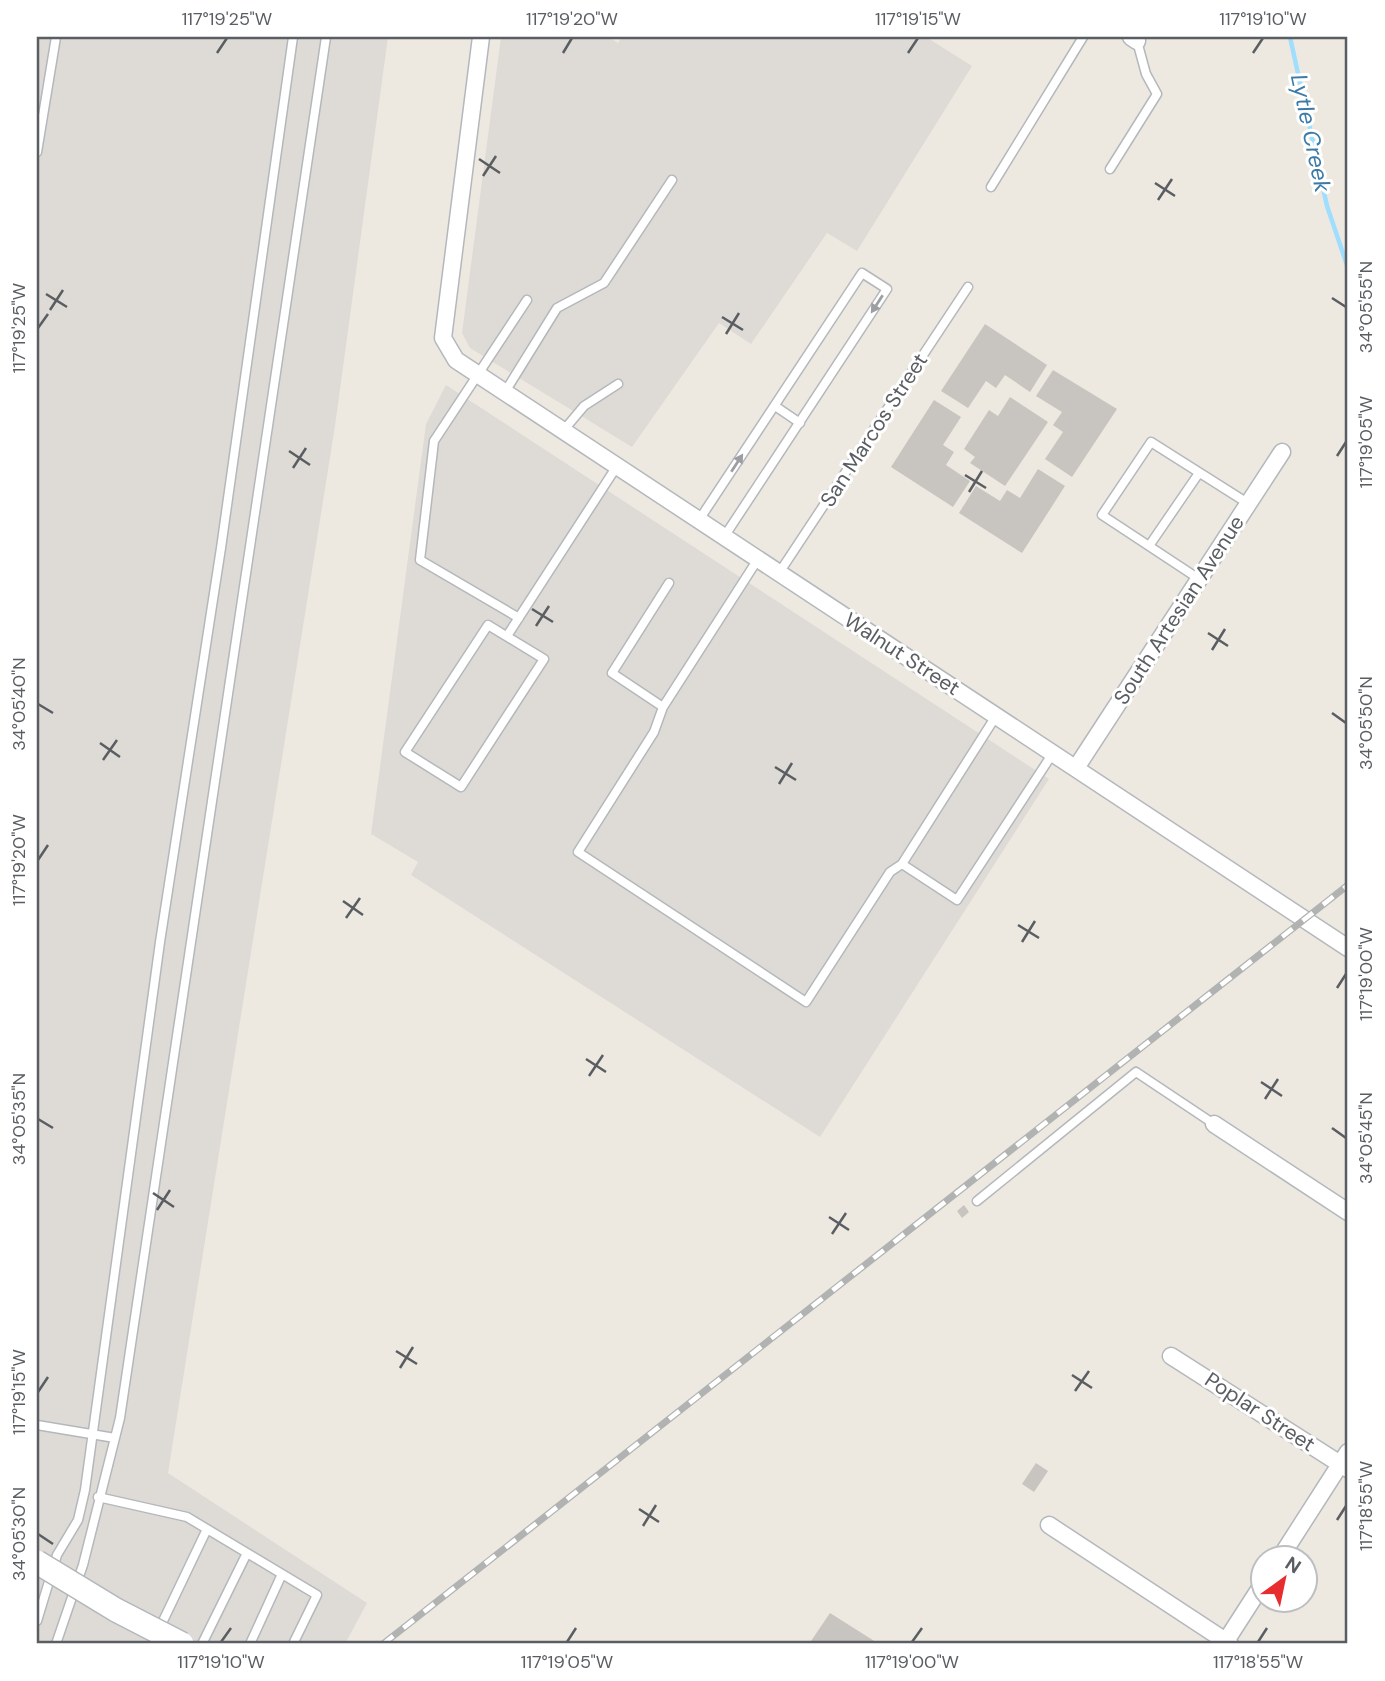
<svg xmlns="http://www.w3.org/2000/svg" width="1385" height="1681" font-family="'DM Sans',sans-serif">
  <rect width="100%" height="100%" fill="#ede9e1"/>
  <path fill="#dedbd6" d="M37 37H388L335 426 168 1473 367 1603 345 1644H37Z
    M501 37H609L618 43 622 37H926L972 66 857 251 827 233 751 344 719 323 632 447 470 348 462 333Z
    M446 385 1049 779 820 1137 411 875 418 862 371 834 426 424Z"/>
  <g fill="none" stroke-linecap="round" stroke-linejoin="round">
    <path stroke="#a0defe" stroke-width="4.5" d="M1290 37 1327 206 1348 268"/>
  </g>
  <path fill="#c8c4bf" d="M985 324 1047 365 1030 392 1005 375 996 388 986 381 968 408 941 391Z
    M1053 370 1117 409 1072 477 1045 459 1063 432 1053 425 1062 412 1036 396Z
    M1010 397 1048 422 1005 486 970 463 975 457 964 449 989 410 998 416Z
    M934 400 961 417 943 445 954 452 946 465 970 481 953 507 891 467Z
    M1038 469 1065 486 1022 553 959 513 976 486 1000 501 1007 490 1020 498Z
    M964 1205 969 1212 962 1218 957 1211Z
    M1036 1463 1048 1471 1034 1492 1022 1484Z
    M830 1613 879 1644H809Z"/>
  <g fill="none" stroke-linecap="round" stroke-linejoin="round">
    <g stroke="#b4b8bc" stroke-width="11">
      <path id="lane" d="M37 152 56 37
        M1110 169 1157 94 1146 74 1137 41
        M991 187 1083 37
        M505 392 557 308 604 283 672 180
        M775 406 800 423
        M563 431 584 406 618 384
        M1199 473 1149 546 1102 515 1151 442 1249 504
        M699 520 862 273 887 289 724 537
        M1149 546 1199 579
        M779 573 968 287
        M669 583 612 673 663 707 758 559
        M519 618 420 560 434 441 527 300
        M488 625 544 659 461 787 405 752Z
        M507 636 617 466
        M663 707 654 732 578 852 806 1002 890 872 902 864
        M996 716 902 864 957 900 1053 753
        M977 1201 1136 1072 1214 1124
        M37 1425 115 1438
        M98 1497 187 1517 317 1595 293 1644
        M37 1621 57 1555 78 1520 85 1490 160 942 221 548 293 37
        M56 1644 83 1565 120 1418 326 37
        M152 1644 207 1529
        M202 1644 247 1553
        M250 1644 282 1574"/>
    </g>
    <g stroke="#b4b8bc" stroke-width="19">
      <path id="street" d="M481 37 443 338 456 360 1348 948
        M1131 37 1137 41
        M1076 768 1282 452
        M1214 1124 1348 1212
        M1171 1356 1348 1469
        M1049 1525 1230 1644
        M1280 1558 1348 1452
        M1224 1644 1262 1585"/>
    </g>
    <use href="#lane" stroke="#fff" stroke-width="8"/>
    <use href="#street" stroke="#fff" stroke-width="16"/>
    <g stroke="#b1b2b2" stroke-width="7">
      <path id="rail" d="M383 1644 1348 885"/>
    </g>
    <use href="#rail" stroke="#fff" stroke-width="4.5" stroke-dasharray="13" stroke-linecap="butt"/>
    <g stroke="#b3b7bc" stroke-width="26" stroke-linecap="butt">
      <path id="secondary-bridge" d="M37 1562 116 1610 182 1644"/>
    </g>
    <use href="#secondary-bridge" stroke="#fff" stroke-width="23"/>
  </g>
  <defs><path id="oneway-solid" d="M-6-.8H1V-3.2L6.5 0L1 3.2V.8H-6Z" transform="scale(1.75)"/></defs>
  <g fill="#9c9ea1">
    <use href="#oneway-solid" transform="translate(877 304) rotate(123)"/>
    <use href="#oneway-solid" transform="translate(737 463) rotate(-57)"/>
  </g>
  <path fill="none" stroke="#5a5e62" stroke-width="2.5" d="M217 53 227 38M563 53 572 38M908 53 918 38M1253 53 1263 38M479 159 500 173M483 176 496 156M1155 183 1175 196M1158 200 1172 179M46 294 67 307M1332 298 1346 307M50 310 63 290M722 317 743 330M38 328 48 314M726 334 739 313M289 451 310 465M1337 456 1346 442M293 468 306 448M965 475 986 488M969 492 982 471M532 609 553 622M536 626 549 606M1208 633 1228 646M1212 650 1225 629M38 704 53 713M1332 713 1346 723M100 743 120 757M103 760 117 740M775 767 796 780M779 784 792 763M38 860 48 845M343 901 363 915M346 918 360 898M1018 925 1039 938M1022 942 1035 921M1337 988 1346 974M586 1059 606 1072M589 1076 603 1055M1261 1082 1282 1096M1265 1099 1278 1079M38 1119 53 1128M1332 1128 1346 1138M153 1193 174 1207M157 1210 170 1190M829 1217 849 1230M832 1234 846 1213M396 1351 417 1364M400 1368 413 1347M1072 1375 1092 1388M1075 1391 1089 1371M38 1392 48 1377M639 1509 659 1522M1337 1520 1346 1506M643 1526 656 1505M38 1534 53 1544M221 1642 231 1628M567 1642 576 1628M912 1642 922 1628M1258 1642 1267 1628"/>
  <g text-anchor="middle" stroke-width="6" stroke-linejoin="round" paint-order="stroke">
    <g font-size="21" fill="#5a5e62" stroke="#fff">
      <text transform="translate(874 430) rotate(-57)" y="7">San Marcos Street</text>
      <text transform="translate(1179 610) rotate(-57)" y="7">South Artesian Avenue</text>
      <text transform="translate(902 654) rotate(33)" y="7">Walnut Street</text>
      <text transform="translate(1260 1412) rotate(33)" y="7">Poplar Street</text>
    </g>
    <g font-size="23" font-style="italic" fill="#3c7aa7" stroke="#fff">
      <text transform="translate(1311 133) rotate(78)" y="8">Lytle Creek</text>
    </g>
  </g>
  <rect width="1385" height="1681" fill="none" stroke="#ffffff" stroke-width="77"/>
  <g transform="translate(1284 1579) rotate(33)"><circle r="33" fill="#ffffff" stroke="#bdbfc0" stroke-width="2"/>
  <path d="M0-5L12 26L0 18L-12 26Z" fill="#e72d2f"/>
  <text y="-10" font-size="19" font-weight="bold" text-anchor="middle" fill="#5a5e62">N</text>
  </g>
  <rect x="38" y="38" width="1308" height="1604" fill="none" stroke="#5a5e62" stroke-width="2.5"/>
  <g font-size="18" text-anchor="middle" fill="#5a5e62">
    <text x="227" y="25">117°19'25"W</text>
    <text x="572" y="25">117°19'20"W</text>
    <text x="918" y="25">117°19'15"W</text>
    <text x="1263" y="25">117°19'10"W</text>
    <text transform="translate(1366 307) rotate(-90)" y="6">34°05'55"N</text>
    <text transform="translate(19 328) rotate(-90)" y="6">117°19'25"W</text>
    <text transform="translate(1366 442) rotate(-90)" y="6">117°19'05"W</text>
    <text transform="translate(19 704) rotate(-90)" y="6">34°05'40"N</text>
    <text transform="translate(1366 723) rotate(-90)" y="6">34°05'50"N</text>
    <text transform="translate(19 860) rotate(-90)" y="6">117°19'20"W</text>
    <text transform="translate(1366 974) rotate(-90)" y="6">117°19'00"W</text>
    <text transform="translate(19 1119) rotate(-90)" y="6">34°05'35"N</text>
    <text transform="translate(1366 1138) rotate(-90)" y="6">34°05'45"N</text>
    <text transform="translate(19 1392) rotate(-90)" y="6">117°19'15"W</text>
    <text transform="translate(1366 1506) rotate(-90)" y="6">117°18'55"W</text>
    <text transform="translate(19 1534) rotate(-90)" y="6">34°05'30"N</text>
    <text x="221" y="1668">117°19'10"W</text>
    <text x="567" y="1668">117°19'05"W</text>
    <text x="912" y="1668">117°19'00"W</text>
    <text x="1258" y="1668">117°18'55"W</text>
  </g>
</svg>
